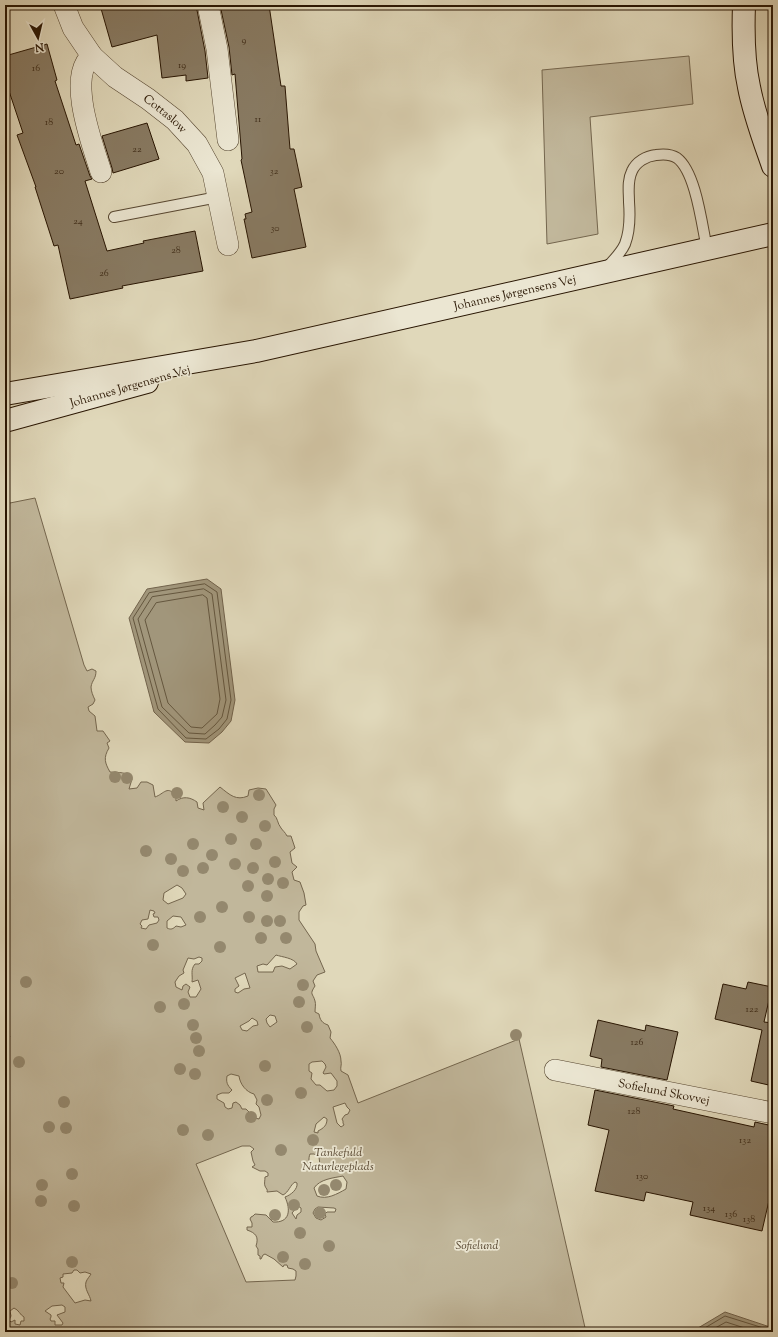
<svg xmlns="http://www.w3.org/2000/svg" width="778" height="1337" font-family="'Sorts Mill Goudy',serif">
  <rect width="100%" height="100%" fill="#e0d8ba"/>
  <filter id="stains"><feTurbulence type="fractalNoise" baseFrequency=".005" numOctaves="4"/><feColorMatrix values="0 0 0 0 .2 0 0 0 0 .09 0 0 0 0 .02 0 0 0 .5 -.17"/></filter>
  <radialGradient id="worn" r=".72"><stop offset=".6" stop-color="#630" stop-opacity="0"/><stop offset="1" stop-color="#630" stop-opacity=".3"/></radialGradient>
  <path fill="#c1b79b" stroke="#74664e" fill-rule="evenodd" d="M689 56 693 104 590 117 598 234 547 244 542 70Z
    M35 498 84 665 87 671 92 669 96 671C96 679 92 680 91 687 91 691 93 696 95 700L93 704 88 707 89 711 95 716 97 731H103L110 741 107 743 109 748C103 758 105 763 110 772 119 773 127 771 132 779L129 789 137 788 141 782H147L153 785 155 797C164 794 168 784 176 797V801C183 796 190 797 197 802L198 808 204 810 203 803 220 787C230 795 236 801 248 796L249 790 258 788 266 789 276 805 274 809V815C278 818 277 823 281 828 283 831 285 832 287 836H291L295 848 290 852 292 863 297 867 292 872 294 880 300 882 304 893 306 905 303 906 299 912V920L315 944 316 951 325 972 317 975 313 981 315 986C309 995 313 993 315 1001 316 1004 315 1008 315 1012L319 1014C320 1020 322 1023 328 1025L331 1032 330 1038C335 1044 341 1053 341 1061 342 1065 340 1067 341 1071L348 1075 358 1103 519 1039 586 1332H5V1044L7 1041V1038L10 1037 8 1032 5 1031V504ZM177 885 182 888 186 894 183 898 168 904 163 900 164 893ZM150 910 154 911 155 913 153 914 154 917H158L159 920 157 923 149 925 146 929 141 928 142 926 140 924 142 920 148 919ZM173 916 181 917 186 925 181 927 176 926C173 929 171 930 167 928V921ZM276 955C282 957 294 958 297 964L290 969 282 966 275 967 273 972H258L257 966 263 964 267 965ZM199 957 202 958V961L199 964H195C190 970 193 975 192 982L198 980 201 989 196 997H190L188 992 190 987 186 984 183 986 182 990 176 987 175 982 179 976 184 973 183 970 188 958 194 959ZM245 973 250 988 244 989 238 993 235 992V989L239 986 235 978ZM270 1015 275 1016 277 1022 270 1027 267 1023 266 1019ZM252 1018 257 1021 258 1025 253 1026 247 1031 242 1030 240 1026 249 1021ZM322 1061 325 1064 326 1067 323 1073 324 1074 331 1073 337 1081V1086L334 1090 327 1091 320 1085H316L311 1079 312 1073 309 1071V1064L312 1062ZM231 1074 239 1076C240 1084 246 1092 254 1094L257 1100 256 1104 259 1107 261 1115 259 1119 255 1118 246 1109H242L240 1105 236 1102 233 1103 232 1108 228 1109 225 1107 224 1103 217 1099V1095L222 1093H229L232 1090C227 1085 226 1082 227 1076ZM345 1103 347 1107 350 1110 348 1114 345 1115 342 1119 343 1121V1123L344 1125 341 1127 337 1123 333 1107ZM324 1117 327 1119C327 1125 324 1128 318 1131V1133L314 1132 316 1124ZM242 1146H250L254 1149 251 1152 253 1161 255 1165 252 1167 260 1171H265L268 1173V1176L265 1177C265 1180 264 1184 265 1186 266 1189 268 1189 267 1192L277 1191 283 1195C289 1192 290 1185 295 1182L297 1183C298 1189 291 1195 285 1197 291 1210 290 1223 273 1222L266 1215 255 1214 253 1216 251 1217 250 1219 252 1223V1227H247V1230C256 1233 259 1237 256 1246L258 1249V1255L260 1256V1259H261L263 1255 265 1254 274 1259 283 1267 284 1265H287L288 1268 293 1269 296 1271V1276L295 1280 246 1282 196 1164ZM310 1154H314L319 1157 320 1165 315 1169 311 1170C309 1167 308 1158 310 1154ZM343 1176 347 1182 346 1189C337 1194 327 1200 317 1196L314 1188C320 1179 333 1178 343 1176ZM298 1206 301 1208V1212L297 1215 296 1219 292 1213ZM318 1207 334 1208 336 1209 335 1212H327L325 1214 326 1217 321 1220 316 1218 313 1213 315 1209ZM74 1270H77L80 1273 85 1272 91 1274C90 1276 87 1279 86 1282 84 1289 90 1295 91 1301L85 1300 75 1303 63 1287 64 1283H61L60 1278 63 1277V1274L72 1273ZM62 1305 65 1307V1312L57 1315 63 1323 62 1325H55V1321H51L50 1319 51 1317V1315L45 1311 52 1306ZM14 1308C19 1310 20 1315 24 1317V1321H21L20 1325 15 1324V1320L11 1322 9 1320 11 1316 10 1311Z"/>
  <path fill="#a1967b" stroke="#71624b" d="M207 579 221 589 235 700 231 721 222 732 209 743 185 742 154 712 129 618 147 589Z
    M725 1312 773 1328V1332H692L693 1331Z"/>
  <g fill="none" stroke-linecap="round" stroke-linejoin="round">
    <path stroke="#64563e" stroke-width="1" d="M205 584 217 592 231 700 227 719 219 729 206 739 186 738 158 709 133 618 149 593Z
      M204 589 212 594 226 700 222 717 215 725 205 734 189 733 162 707 138 619 152 597Z
      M203 595 207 598 220 699 217 714 202 728 191 727 168 703 145 620 156 603Z
      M698 1332 725 1316 773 1331
      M708 1332 726 1322 757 1332"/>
  </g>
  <path fill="#887a62" stroke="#281502" d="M100 5H196L205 51 208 78 186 81V75L162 78 157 35 112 47Z
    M220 5H269L281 86H285L290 149H294L302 187 294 189 306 247 252 258 244 219H246L245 214 252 212 241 160 242 159 235 74 232 75 229 47Z
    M47 44 57 80 55 81 76 145 79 144 90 176 92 179 85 181 107 251 144 243 143 241 195 231 203 271 122 286 123 288 70 299 58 245 54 246 35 187H36L17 135 23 133 9 91 5 93V56Z
    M147 123 159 159 113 173 112 168 102 136Z
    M748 982 772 987 764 1022 773 1023V1086L751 1081 762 1030 715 1019 723 984 746 989Z
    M598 1020 645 1031 646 1025 678 1032 667 1080 601 1067 602 1059 590 1056Z
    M595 1090 674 1106 673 1109 754 1127 755 1122 773 1126V1183L762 1231 690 1215 693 1202 646 1192 644 1201 595 1191 609 1130 588 1125Z"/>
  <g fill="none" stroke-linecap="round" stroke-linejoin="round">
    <g stroke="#564630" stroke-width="12">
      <path id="lane" d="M114 217 218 197
        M606 268C613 261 621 253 625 244 630 231 630 215 629 202 629 192 627 181 632 171 636 162 646 156 656 155 663 154 671 154 677 158 696 172 702 226 707 249"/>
    </g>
    <g stroke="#564630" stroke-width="22">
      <g id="street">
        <path id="s1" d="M64 5 73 28 92 56 115 77 148 99 175 120 197 144 213 173 228 245"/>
        <path d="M208 5 217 49 228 140"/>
        <path d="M92 56C66 76 93 146 101 172"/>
        <path id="s2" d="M555 1070 773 1113"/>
      </g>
    </g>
    <g stroke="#281502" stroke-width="24">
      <g id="secondary">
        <path d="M744 5C743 32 743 60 749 87 754 114 764 140 773 166"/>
        <path id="s3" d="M5 394 256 351 773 234"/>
        <path d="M5 421 147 382"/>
      </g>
    </g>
    <use href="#lane" stroke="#ebe6d2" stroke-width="10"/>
    <use href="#street" stroke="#ebe6d2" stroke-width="21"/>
    <use href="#secondary" stroke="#ebe6d2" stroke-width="22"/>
  </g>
  <g fill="#94886e">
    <circle cx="115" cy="777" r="6"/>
    <circle cx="127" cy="778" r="6"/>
    <circle cx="177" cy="793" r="6"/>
    <circle cx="259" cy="795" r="6"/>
    <circle cx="223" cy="807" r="6"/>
    <circle cx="242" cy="817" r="6"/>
    <circle cx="265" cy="826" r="6"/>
    <circle cx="231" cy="839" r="6"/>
    <circle cx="193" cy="844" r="6"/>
    <circle cx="256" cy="844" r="6"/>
    <circle cx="146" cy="851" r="6"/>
    <circle cx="212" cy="855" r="6"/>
    <circle cx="171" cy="859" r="6"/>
    <circle cx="275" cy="862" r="6"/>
    <circle cx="235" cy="864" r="6"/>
    <circle cx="203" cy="868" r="6"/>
    <circle cx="253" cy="868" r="6"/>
    <circle cx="183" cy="871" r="6"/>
    <circle cx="268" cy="879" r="6"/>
    <circle cx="283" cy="883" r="6"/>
    <circle cx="248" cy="886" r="6"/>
    <circle cx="267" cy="896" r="6"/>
    <circle cx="222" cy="907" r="6"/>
    <circle cx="200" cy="917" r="6"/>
    <circle cx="249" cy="917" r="6"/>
    <circle cx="267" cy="921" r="6"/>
    <circle cx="280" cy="921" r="6"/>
    <circle cx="261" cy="938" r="6"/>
    <circle cx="286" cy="938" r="6"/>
    <circle cx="153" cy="945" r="6"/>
    <circle cx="220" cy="947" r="6"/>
    <circle cx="26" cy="982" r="6"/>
    <circle cx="303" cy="985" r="6"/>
    <circle cx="299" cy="1002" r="6"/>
    <circle cx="184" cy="1004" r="6"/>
    <circle cx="160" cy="1007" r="6"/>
    <circle cx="193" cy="1025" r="6"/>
    <circle cx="307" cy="1027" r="6"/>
    <circle cx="516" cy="1035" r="6"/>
    <circle cx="196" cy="1038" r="6"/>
    <circle cx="199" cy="1051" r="6"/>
    <circle cx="19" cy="1062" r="6"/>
    <circle cx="265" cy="1066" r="6"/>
    <circle cx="180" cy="1069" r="6"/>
    <circle cx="195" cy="1074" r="6"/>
    <circle cx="301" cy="1093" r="6"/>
    <circle cx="267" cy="1100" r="6"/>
    <circle cx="64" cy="1102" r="6"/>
    <circle cx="251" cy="1117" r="6"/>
    <circle cx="49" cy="1127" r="6"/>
    <circle cx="66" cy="1128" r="6"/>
    <circle cx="183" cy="1130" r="6"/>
    <circle cx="208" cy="1135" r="6"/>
    <circle cx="313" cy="1140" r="6"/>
    <circle cx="281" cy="1150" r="6"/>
    <circle cx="72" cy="1174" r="6"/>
    <circle cx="42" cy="1185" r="6"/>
    <circle cx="336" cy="1185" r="6"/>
    <circle cx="324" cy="1190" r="6"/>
    <circle cx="41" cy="1201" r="6"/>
    <circle cx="294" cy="1205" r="6"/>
    <circle cx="74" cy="1206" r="6"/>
    <circle cx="320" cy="1213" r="6"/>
    <circle cx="275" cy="1215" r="6"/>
    <circle cx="300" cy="1233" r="6"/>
    <circle cx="329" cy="1246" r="6"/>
    <circle cx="283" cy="1257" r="6"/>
    <circle cx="72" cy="1262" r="6"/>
    <circle cx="305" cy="1264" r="6"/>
    <circle cx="12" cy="1283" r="6"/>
  </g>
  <g text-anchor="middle" stroke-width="3.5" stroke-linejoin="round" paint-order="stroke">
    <g font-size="10" fill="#402e1a">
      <text x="244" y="43">9</text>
      <text x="182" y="68">19</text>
      <text x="36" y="71">16</text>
      <text x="258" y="122">11</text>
      <text x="49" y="125">18</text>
      <text x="137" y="152">22</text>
      <text x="59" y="174">20</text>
      <text x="274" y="174">32</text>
      <text x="78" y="224">24</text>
      <text x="275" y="231">30</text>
      <text x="176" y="253">28</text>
      <text x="104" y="276">26</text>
      <text x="752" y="1012">122</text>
      <text x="637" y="1045">126</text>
      <text x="634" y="1114">128</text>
      <text x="745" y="1143">132</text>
      <text x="642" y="1179">130</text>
      <text x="709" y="1211">134</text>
      <text x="731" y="1217">136</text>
      <text x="749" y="1222">138</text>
    </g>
    <g font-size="12" fill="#281502" stroke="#ebe6d2">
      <text dy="4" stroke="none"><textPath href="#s1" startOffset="152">Cottaslow</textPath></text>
      <text dy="4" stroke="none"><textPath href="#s3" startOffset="520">Johannes Jørgensens Vej</textPath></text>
      <text transform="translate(130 386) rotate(-16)" y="4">Johannes Jørgensens Vej</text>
      <text dy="4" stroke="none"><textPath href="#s2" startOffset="111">Sofielund Skovvej</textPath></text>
    </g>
    <g font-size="12" font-style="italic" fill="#564630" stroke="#ebe6d2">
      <text x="338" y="1156">Tankefuld<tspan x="338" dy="14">Naturlegeplads</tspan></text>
      <text x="477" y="1249">Sofielund</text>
    </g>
  </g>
  <rect width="778" height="1337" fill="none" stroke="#e0d8ba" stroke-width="20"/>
  <rect x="6" y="6" width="766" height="1325" fill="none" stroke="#281502" stroke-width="2"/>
  <rect x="10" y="10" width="758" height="1317" fill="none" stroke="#281502"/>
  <g transform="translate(38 38) rotate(172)" stroke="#ebe6d2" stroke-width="3" paint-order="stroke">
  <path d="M0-3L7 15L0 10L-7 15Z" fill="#281502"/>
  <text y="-6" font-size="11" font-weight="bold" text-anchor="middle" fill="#281502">N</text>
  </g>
  <rect width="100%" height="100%" filter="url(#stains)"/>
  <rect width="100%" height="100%" fill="url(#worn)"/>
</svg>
